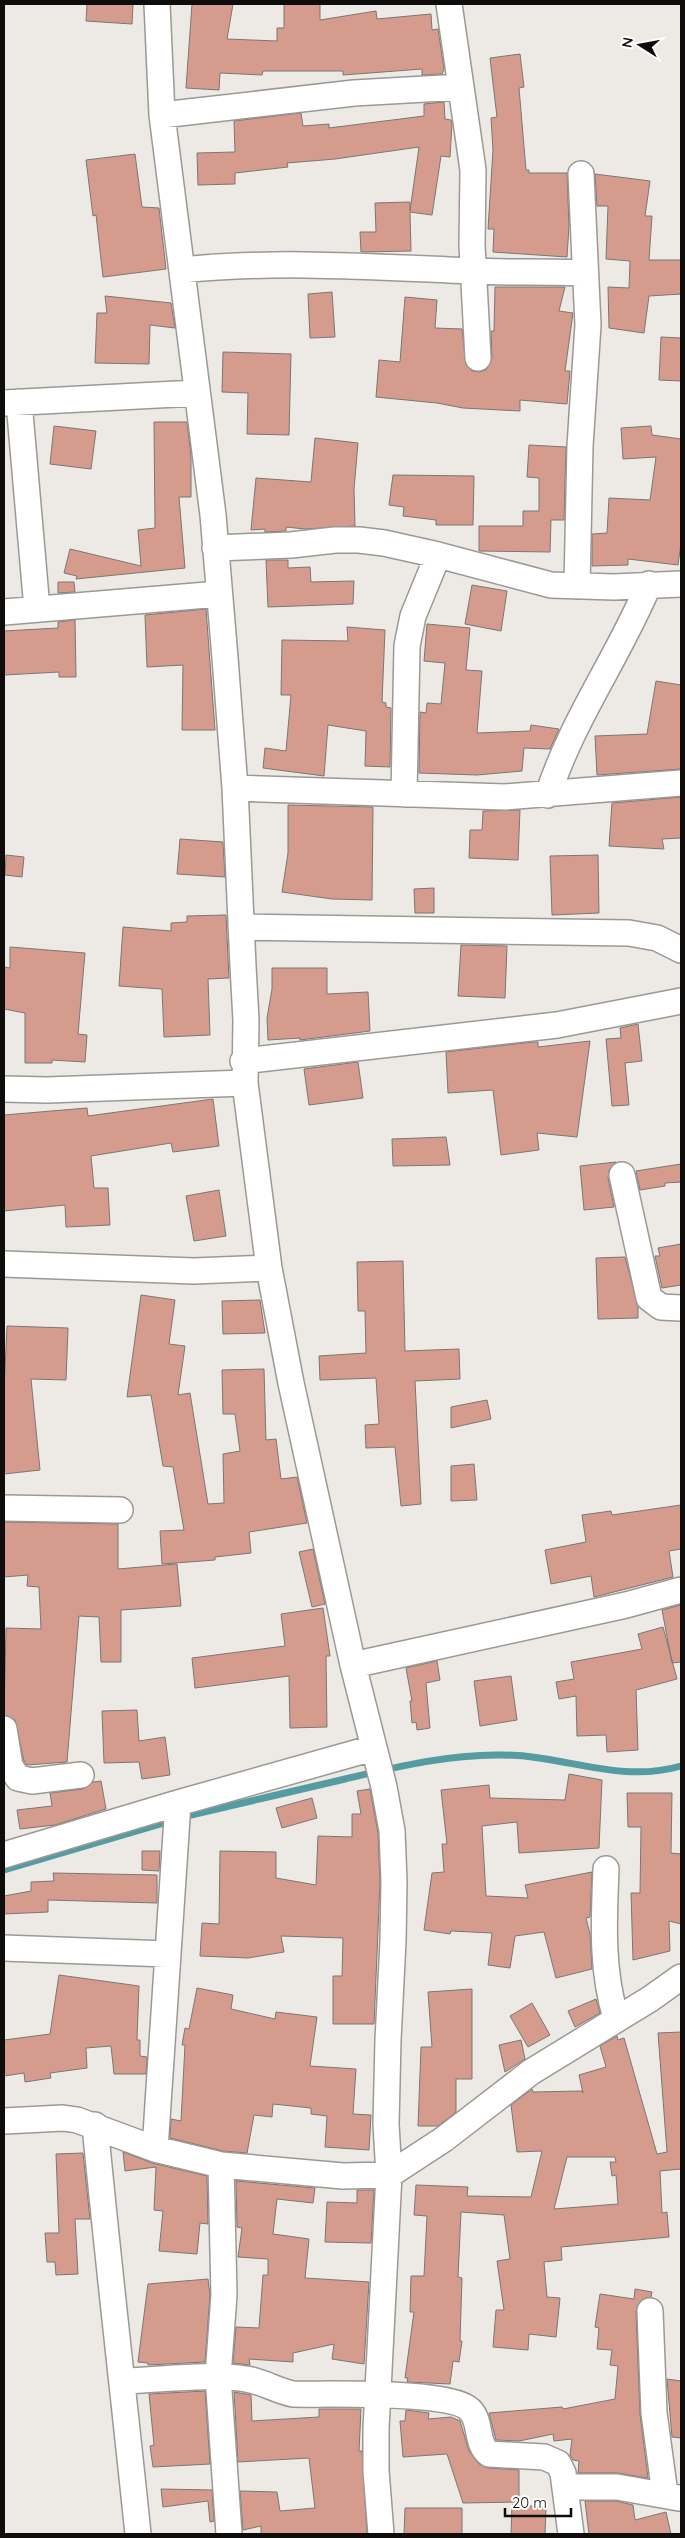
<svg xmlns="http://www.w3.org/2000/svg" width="685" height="2538" font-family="Quicksand,sans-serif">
  <rect width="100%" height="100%" fill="#ede9e5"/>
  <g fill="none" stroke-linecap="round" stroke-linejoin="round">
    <path stroke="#549ca1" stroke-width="7" d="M191 1815C242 1803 294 1791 345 1779 396 1767 449 1754 502 1755 565 1755 618 1784 681 1766
      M4 1870 164 1823"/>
  </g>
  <path fill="#d59c8d" stroke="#7b7674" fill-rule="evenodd" d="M87 4H133L132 24 86 21Z
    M192 4H233L227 39 277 41V28H284V4H320V20L376 11 377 19 431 14 432 30 438 29 444 69 442 74 422 75V69L343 75V71H263L262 75 220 73 219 90 186 88Z
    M520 54 524 87 519 88 526 170H529V173H567L569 226 567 257 493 252 494 229H488L493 150 491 118 497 117 490 58Z
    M444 102 445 119 451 120 452 124 450 157 441 156 432 215 410 212 411 251 361 252 360 232H376L375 203 410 202V211L419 147 335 159 287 163 288 167 235 173V184L198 185 197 153 235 152 234 121 301 113 303 126 329 124V128L424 116V104Z
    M135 154 142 207 159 208 166 269 103 277 96 215 93 216 86 160Z
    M595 174 650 181 645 216H652L649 260H681V294L649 296 644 333 609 328 608 287 629 288 630 261 606 259 608 206H597Z
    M495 287H565L559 311 573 313 565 371H570L567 404 520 400V411L463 408 437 403 376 397 379 360 400 362 405 297 437 300 435 328 462 329 466 365 472 371 479 372 486 370 492 358 491 331H494Z
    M332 292 335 337 310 338 308 294Z
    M105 296 171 303 175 328 150 325 149 364 95 363 97 313H107Z
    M661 337 681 338V381L659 380Z
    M223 352 291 354 289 435 247 434 248 393 222 392Z
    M154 422H187L191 456V497H179L185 568 76 579 77 576 64 573 70 549 141 566 138 530 155 528Z
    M54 426 96 431 91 469 50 464Z
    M651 426 652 435 681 439V543L678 565 628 559V565L592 566V534L607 533 609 498 650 500 656 457 623 459 621 428Z
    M315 438 358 443 354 489 355 526 305 529 286 527V531L265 532V529L251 530 256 478 311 482Z
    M529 445 566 447 564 520H551L550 552 479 551V526H523V511H539V478L527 477Z
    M393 475 474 476 473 525H436V520L403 516 404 507 389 505Z
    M266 560H288V568L310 567 311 582 354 581 353 604 268 607Z
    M58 582H74L75 592 58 593Z
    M472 585 507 591 501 631 465 624Z
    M206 609 215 730H182L183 665 147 667 145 615Z
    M75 620 76 677H59V672L4 675V631L58 628V622Z
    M427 624 470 628 466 670 482 671 477 733 530 731 531 725 559 729 550 749 524 748 522 771 477 775 419 773 420 712 426 713 427 703 441 704 445 663 424 661Z
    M347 627 385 630 382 702 386 703V707L391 708 390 767 365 766 366 731 328 725 324 776 263 768 265 748 286 751 291 695H281L282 640 348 641Z
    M656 681 681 685V769L597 775 595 736 647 734Z
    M681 797V838L662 839 664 849 609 846 612 803Z
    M288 805 373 807 372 900 332 899 282 892 288 853Z
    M520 810 518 860 469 858 470 830H482L483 811Z
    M180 839 223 842 225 877 177 874Z
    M6 855 24 857 22 877 5 875Z
    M598 855 599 913 552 915 550 856Z
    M434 888V913H415L414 889Z
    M226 915 229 978 208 979 210 1035 164 1037 162 989 119 986 123 927 171 931V923L187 922V916Z
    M461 945 507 946 505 998 458 996Z
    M10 947 85 953 78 1034 87 1035 85 1062 52 1060V1063H25V1013L4 1009V967L10 968Z
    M272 968H327V994L368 992 370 1031 300 1040V1038L268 1040 267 1018 272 989Z
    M638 1024 642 1061 625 1063 629 1105 612 1106 606 1039 621 1038 620 1028Z
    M590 1041 577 1137 537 1133 539 1150 501 1155 493 1090 448 1093 446 1052 533 1042H538V1047Z
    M358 1062 363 1098 309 1105 304 1069Z
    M213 1099 219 1146 173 1152 171 1143 91 1156 94 1188H108L110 1225 66 1227 65 1205 4 1211V1115L87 1108 88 1116Z
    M446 1137 450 1165 393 1166 392 1139Z
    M616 1162 609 1170 608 1178 614 1207 584 1210 580 1166Z
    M681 1164V1182L665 1183V1186L640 1190 636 1171Z
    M219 1190 226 1236 194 1241 186 1196Z
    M681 1244V1285L662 1288 655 1256H660L658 1248Z
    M625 1257 638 1306V1318L598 1319 596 1258Z
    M403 1261 405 1351 459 1349 460 1379 415 1381 421 1504 401 1506 395 1447 366 1448 365 1425 379 1424 376 1378 320 1380 319 1356 366 1353 365 1311H358L357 1262Z
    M141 1295 175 1300 169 1344 185 1346 178 1395 190 1393 208 1504 224 1503 223 1454 240 1451 235 1414H223L222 1370 264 1369 266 1440 276 1439 281 1479 297 1477 307 1523 249 1532 251 1553 215 1557V1560L162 1564 160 1531 184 1530 173 1467 163 1466 151 1395 127 1397Z
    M260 1300 265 1333 223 1334 222 1301Z
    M7 1326 68 1328 66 1380 31 1379 40 1470 4 1474V1391Z
    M487 1400 491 1419 451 1428V1407Z
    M474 1464 477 1500 451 1501V1466Z
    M681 1505V1549L669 1551 673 1577 594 1597 591 1576 551 1584 545 1550 586 1542 582 1515 611 1511 612 1515Z
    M4 1522 118 1524V1569L177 1564 181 1606 121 1610V1662H101L99 1617 79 1616 67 1762 27 1765 24 1761 15 1720 4 1715 6 1628 41 1629 39 1587 27 1586 28 1575 4 1577Z
    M313 1549 325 1604 312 1607 299 1552Z
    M681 1605V1662L672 1663 662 1610Z
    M323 1608 330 1656H326L327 1727 290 1728 289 1676 195 1688 192 1658 285 1646 281 1614Z
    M663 1627 677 1679 636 1690 638 1750 607 1752 606 1735 577 1736 576 1696 559 1699 556 1682 574 1679 571 1662 642 1649 638 1634Z
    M437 1661 440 1680 426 1683 430 1728 417 1730 416 1722 412 1723 410 1701H412L406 1668Z
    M511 1676 517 1720 480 1726 474 1681Z
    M137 1710 139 1741 165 1737 170 1775 142 1779 139 1762 104 1763 102 1711Z
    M569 1774 602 1780 599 1848 519 1853 517 1822 482 1826 486 1896 528 1898 525 1885 592 1872 590 1917 586 1918 590 1934 592 1969 556 1978 544 1932 515 1936 510 1968 488 1965 492 1933 451 1931 450 1934 424 1930 432 1873 444 1872 442 1844H447L441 1790 489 1785 490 1798 565 1800Z
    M101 1781 106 1809 55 1825 20 1829 17 1810 52 1806 50 1793 83 1789 93 1782Z
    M370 1789 378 1833 380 1883 374 2024H333V1976H342L343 1938 281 1936 284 1952 248 1958 200 1956 202 1923 219 1924 220 1851 276 1852V1878L316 1885 318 1836 352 1837V1814H361L357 1791Z
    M627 1793H672L671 1853 681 1854V1924L669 1921 670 1951 633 1960 631 1893H640L641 1827H628Z
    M312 1798 317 1818 282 1828 276 1808Z
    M142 1851H160L159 1871 142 1870Z
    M53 1873 157 1875V1903L48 1900V1912L4 1914V1896L31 1891V1882L54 1881Z
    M59 1975 139 1986 137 2040H140V2056L147 2057 146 2074H114L111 2046 86 2048 87 2068 50 2073 51 2078 25 2082 24 2073 4 2076V2040L50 2034Z
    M197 1988 233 1995 231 2009 275 2019 276 2012 317 2017 310 2066 356 2069 353 2114 371 2115 369 2150 325 2147 327 2116 311 2114V2108L273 2104 272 2117 254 2115 247 2153 223 2151 170 2138 171 2119 181 2121 185 2045H182L185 2028 189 2029Z
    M472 1989V2079H456V2112L438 2126H418L421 2047H432L428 1992Z
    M596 1999 600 2013 575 2027 568 2011Z
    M532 2003 550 2035 528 2047 510 2016Z
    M681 2032V2169L660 2171 662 2213 667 2212 669 2237 561 2247 562 2260 544 2262 547 2297 560 2298 556 2337 529 2334 528 2350 493 2347 496 2310H504L497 2261 510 2259 504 2215 461 2212 458 2277 462 2278 460 2341H462L459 2362 453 2361 450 2384 407 2382 408 2378H405L414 2312H410L411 2276H424L427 2216 414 2215 416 2185 468 2187 467 2196 531 2197 542 2151 517 2152 511 2105 532 2089 533 2092 582 2091 583 2093 579 2075 606 2067 600 2046 617 2036 618 2040 624 2038 657 2154 667 2152 658 2033ZM567 2157H615L616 2162H610L612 2176 616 2175 618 2204 554 2209Z
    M521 2040 525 2059 505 2072 499 2045Z
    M123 2152 152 2163 207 2176 208 2224 200 2223 197 2254 159 2251 163 2211 154 2210 156 2167 125 2171Z
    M83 2153 90 2219H75L78 2274 56 2275 55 2262H47L45 2233H59L56 2154Z
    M236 2181 315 2188 313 2203 277 2199 273 2234 309 2239 305 2278 369 2282 364 2364 332 2359 334 2344 293 2353V2362L249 2359 250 2365 233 2363 236 2327 259 2328 263 2275H268V2259L238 2257 242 2228 237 2227Z
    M357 2190H374L371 2243 325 2242 327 2202 357 2203Z
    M208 2279 210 2295 205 2362 148 2365V2363L138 2362 148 2284Z
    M635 2289 652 2292 651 2297 643 2299 638 2304 636 2312 640 2414 648 2478 617 2473H578L579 2461 573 2460 570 2455 572 2439 554 2441 553 2434 519 2441 496 2440 489 2413 562 2407 563 2409 615 2399 618 2366 610 2365 612 2350 597 2349 599 2328 595 2327 600 2294 634 2299Z
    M667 2379 681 2381V2438L672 2437Z
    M205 2391 210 2464 153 2467 150 2446 154 2445 149 2394Z
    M234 2392 251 2395 252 2421 319 2417V2409H361L359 2451H362L367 2534H261V2526L243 2530 240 2491 277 2492 280 2511 315 2508 309 2458 238 2462Z
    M406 2410 429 2413 428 2419 451 2417 460 2421 469 2451 479 2464 488 2468 519 2470V2502L463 2503 447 2454 403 2457 400 2421H405Z
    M161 2489 212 2490 214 2521 210 2522 208 2501 163 2507Z
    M585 2501H616L633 2505 635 2520 666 2512 671 2534H589Z
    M512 2505 546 2507 545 2534H511Z
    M405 2508H462V2534H404Z"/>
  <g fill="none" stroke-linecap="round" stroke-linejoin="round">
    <g stroke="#9c9995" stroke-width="28">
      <path id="street" d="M157 4 162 115 213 515 225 658 235 788 243 966 246 1020 245 1083 269 1268 291 1383 353 1665 384 1787 392 1831 394 1882 393 1941 388 2040 386 2124 389 2175 376 2429V2471L381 2534
        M449 4 473 170 472 245 478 358
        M162 115 354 93 461 87
        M182 270C277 260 375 267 471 271 509 273 547 271 585 273
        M19 402 37 609
        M4 403 196 393
        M215 548 291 545 335 540H359L384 543 438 555 551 585 614 587 681 584
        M577 586 580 446 588 325 581 174
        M4 612 219 594
        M235 788 505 797 681 783
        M404 794 407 646 413 616 438 555
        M548 795C572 720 619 656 649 584
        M241 927 629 933 657 938 681 950
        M243 1061 557 1025 681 1001
        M4 1089 47 1090 245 1083
        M622 1175 649 1298 661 1307 681 1308
        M4 1264 194 1271 269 1268
        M4 1508 120 1510
        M353 1665 626 1605 681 1590
        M4 1729 10 1766 18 1778 32 1781 81 1775
        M4 1855 178 1803 373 1748
        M606 1869C604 1920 601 1969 616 2018
        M4 1948 167 1954
        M4 2121 63 2118 77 2120 155 2149 221 2165 343 2176 389 2175 444 2139 531 2072 650 1999 681 1977
        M95 2125C108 2262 124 2398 138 2534
        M155 2149 178 1803
        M221 2165 224 2295 218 2376 229 2534
        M650 2311 654 2413 665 2494
        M123 2381C163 2380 206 2373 246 2379 262 2381 277 2391 293 2394 325 2395 451 2390 470 2410 482 2422 475 2443 489 2454L544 2457 558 2463 563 2473 571 2534
        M565 2487H617L679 2498"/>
    </g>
    <use href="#street" stroke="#fff" stroke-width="25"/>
  </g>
  <rect width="685" height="2538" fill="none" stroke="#0f0d0c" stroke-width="10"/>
  <g transform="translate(640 45) rotate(281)" stroke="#ffffff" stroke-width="4" paint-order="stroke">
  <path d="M0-4L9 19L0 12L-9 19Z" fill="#0f0d0c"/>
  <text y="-8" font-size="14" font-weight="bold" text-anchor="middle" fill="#0f0d0c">N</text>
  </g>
  <path d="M505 2508v8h66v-8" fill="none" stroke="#0f0d0c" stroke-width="2.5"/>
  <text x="512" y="2508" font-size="15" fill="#0f0d0c" stroke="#ffffff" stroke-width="4" paint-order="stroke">20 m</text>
</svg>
